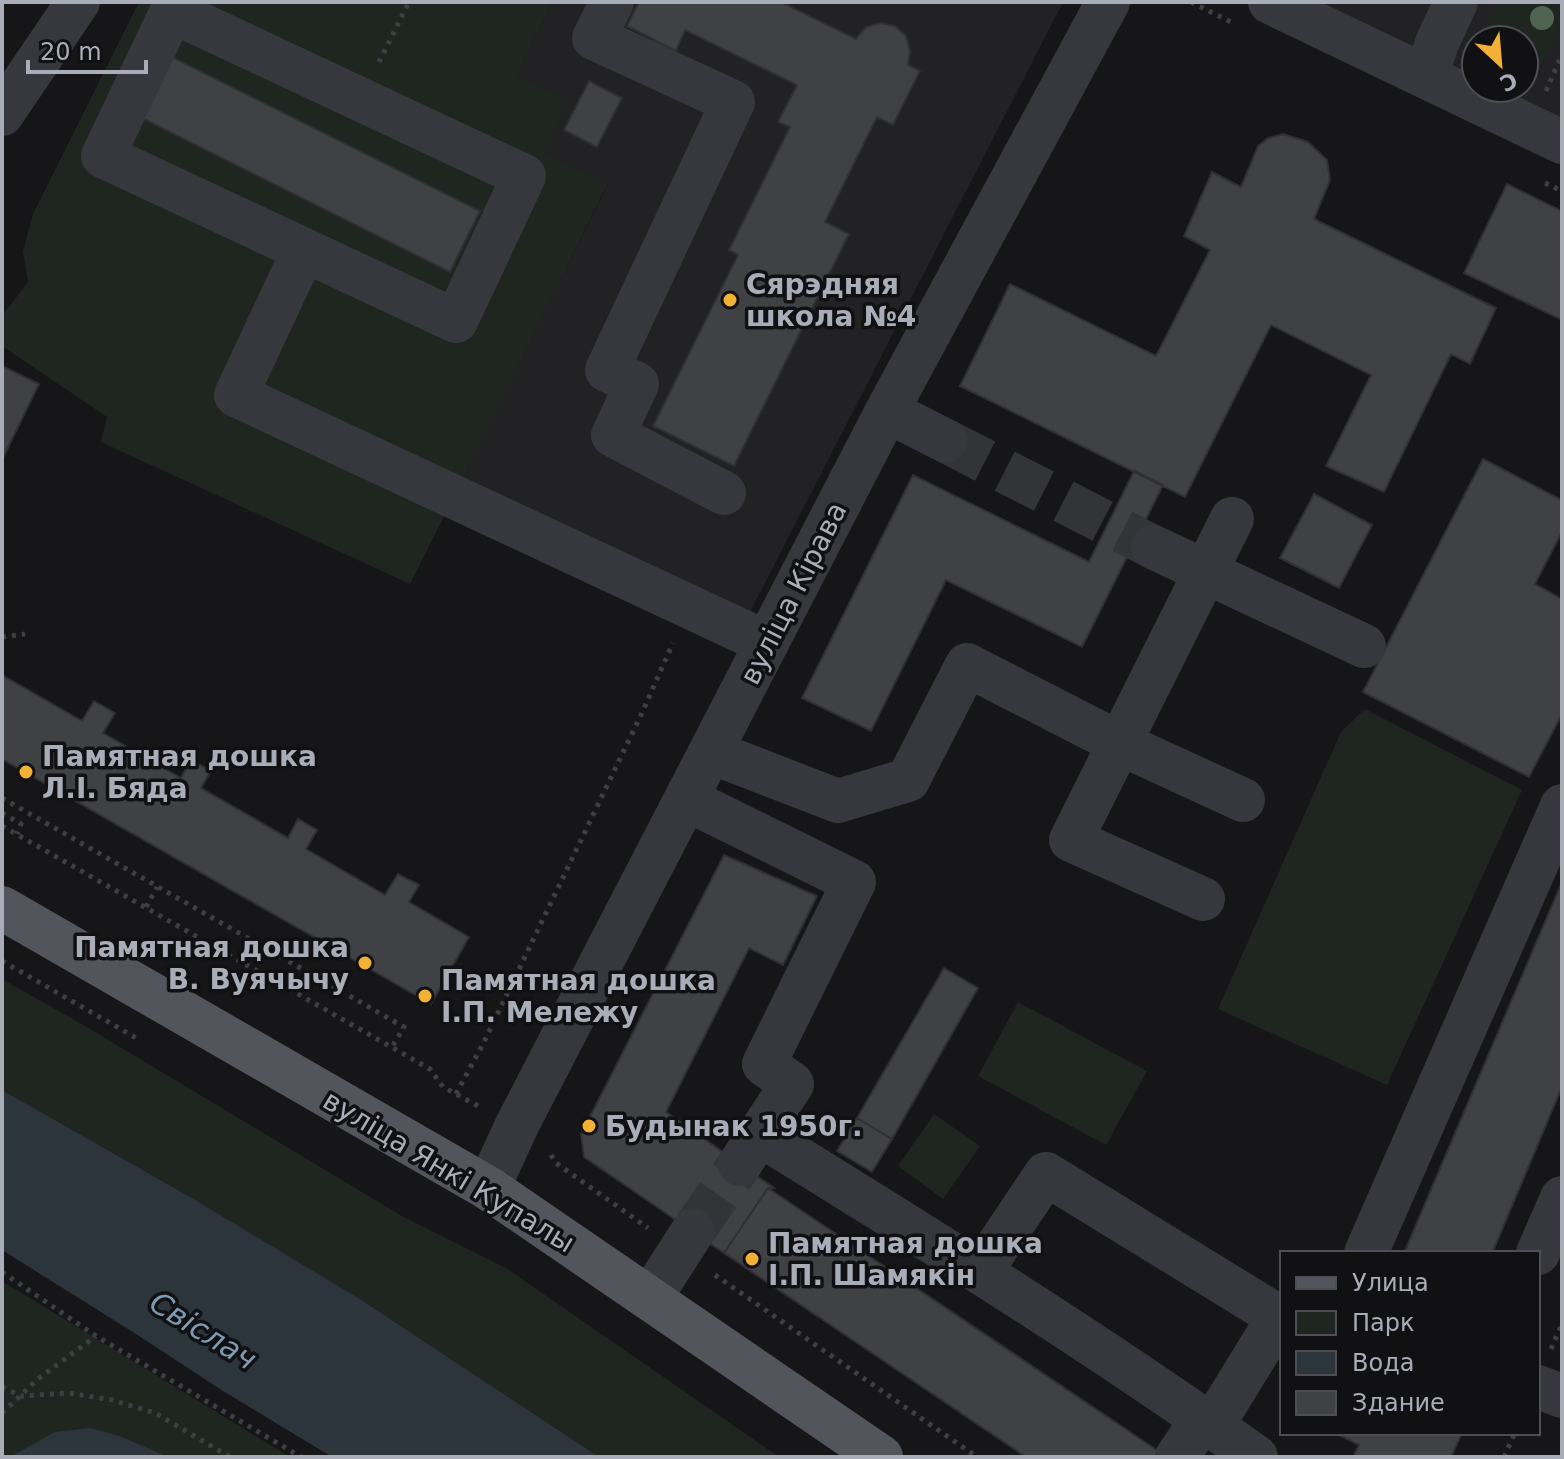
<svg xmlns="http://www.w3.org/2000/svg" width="1564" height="1459" font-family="'DejaVu Sans',sans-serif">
  <rect width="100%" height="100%" fill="#161618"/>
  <path fill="#222225" d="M553 2H1063L745 622 462 481 608 184 545 153 517 75Z
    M1313 2H1562V120L1494 88H1524V40H1476V79Z"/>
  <path fill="#1e261f" d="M139 2H553L517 75 568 100 546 153 608 183 494 417 410 584 101 442 107 417 2 346V316L28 282 23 251 33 214Z
    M1496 2H1562V22L1536 77 1524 71V40H1478Z
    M1365 709 1522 790 1387 1085 1218 1009 1341 732Z
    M2 979 80 1023 402 1216 506 1268 779 1457H599L360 1299 192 1198 2 1090Z
    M1018 1002 1147 1071 1106 1145 978 1076Z
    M934 1114 980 1146 943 1199 898 1166Z
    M2 1281 290 1457H2Z"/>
  <path fill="#2c353c" d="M2 1090 192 1198 360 1299 599 1457H332L223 1391 136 1334 2 1250Z
    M91 1428 122 1437 168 1457H10L55 1432Z"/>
  <path fill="#404145" stroke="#303034" stroke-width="2" d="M639 2H781L856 39 866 27 880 23 895 26 906 36 910 51 908 65 920 71 893 125 877 117 825 222 849 234 734 466 653 426 738 255 729 250 790 127 778 122 797 85 685 30 676 51 627 26Z
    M170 56 480 211 450 272 140 117Z
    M589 81 622 98 597 147 564 130Z
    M1283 134 1308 142 1327 160 1330 180 1314 219 1496 308 1470 364 1451 354 1384 492 1326 466 1371 375 1271 325 1185 497 960 386 1010 284 1156 356 1210 250 1184 236 1212 172 1241 187 1258 146 1268 138Z
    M1507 184 1562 211V320L1464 273Z
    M2 366 39 384 2 460Z
    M1483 459 1562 500V532L1535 584 1562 599V714L1529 777 1363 692Z
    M1134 471 1163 485 1082 647 946 580 871 731 802 698 913 475 1089 562Z
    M1314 494 1372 525 1339 588 1280 558Z
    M2 675 82 721 94 701 115 713 103 733 181 778 191 760 211 771 201 788 288 838 298 819 317 830 306 849 385 895 398 874 419 885 409 902 469 937 431 1004 2 759Z
    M724 855 817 896 783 965 749 948 666 1112 774 1188H768L724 1253 584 1157 581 1134Z
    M1562 882V1087L1493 1251 1492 1253H1404Z
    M944 968 978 988 892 1139 857 1118Z
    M857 1118 892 1139 872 1172 837 1151Z
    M768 1188 1167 1457H1026L724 1253Z
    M1335 1433H1462L1451 1457H1353L1359 1445Z"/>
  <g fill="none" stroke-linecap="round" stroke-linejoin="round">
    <path stroke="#333438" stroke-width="44" stroke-dasharray="44 22" stroke-linecap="butt" d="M946 441 1153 547
      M693 1231 740 1164"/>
    <path stroke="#3d3f44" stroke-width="5" stroke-dasharray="4 6" stroke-linecap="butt" d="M1191 2 1233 23
      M379 62 409 2
      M1546 91 1562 54
      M1545 183 1562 191
      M2 637 25 634
      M2 798 404 1027 392 1047
      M2 813 21 824 17 834
      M2 826 430 1069 443 1087 480 1107
      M146 907 157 887
      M2 961 138 1039
      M456 1094 485 1040 641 715 673 643
      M551 1155 556 1163 648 1228
      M2 1272 96 1336 301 1457
      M715 1275 977 1457
      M1551 1349 1562 1324
      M2 1387 21 1396 69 1393 112 1400 155 1413 230 1457
      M2 1413 38 1379 96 1336
      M1504 1457 1515 1433"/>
    <path stroke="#37383d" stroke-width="44" d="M612 2 594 38 733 102 607 370 637 384 613 435 724 493
      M1270 2 1562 142
      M1426 76 1437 43 1456 2
      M2 114 78 2
      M304 250 456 321 524 176 172 11 103 156 304 250 236 395 767 643
      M887 411 946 441
      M1153 547 1364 646
      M711 752 838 801 908 780 967 665 1119 743 1243 800
      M686 799 854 882 764 1064 792 1084 740 1164
      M1203 899 1071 840 1232 519
      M759 1134C927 1238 1095 1342 1256 1457
      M488 1188 517 1125 887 411 1108 2
      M1366 1253 1562 806
      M1538 1253 1562 1198
      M981 1271 1046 1174 1279 1317 1212 1426
      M650 1298 693 1231
      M1538 1387 1562 1396
      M1177 1457 1203 1418"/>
    <path stroke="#53555c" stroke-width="44" d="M2 908 488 1188 881 1457"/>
  </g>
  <circle fill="#506452" cx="1542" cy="18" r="12"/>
  <g fill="#f2b134" stroke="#111113" stroke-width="3">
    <circle cx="730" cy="300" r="8"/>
    <circle cx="26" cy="772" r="8"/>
    <circle cx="365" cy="963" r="8"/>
    <circle cx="425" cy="996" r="8"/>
    <circle cx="589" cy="1126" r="8"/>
    <circle cx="752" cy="1259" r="8"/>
  </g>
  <g text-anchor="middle" stroke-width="7" stroke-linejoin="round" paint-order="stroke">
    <g font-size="28" font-weight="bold" fill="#a8adb8" stroke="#111113" text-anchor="start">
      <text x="746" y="294">Сярэдняя<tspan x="746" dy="32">школа №4</tspan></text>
      <text x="42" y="766">Памятная дошка<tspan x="42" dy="32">Л.І. Бяда</tspan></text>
      <text x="349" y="957" text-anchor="end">Памятная дошка<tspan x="349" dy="32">В. Вуячычу</tspan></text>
      <text x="441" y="990">Памятная дошка<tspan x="441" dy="32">І.П. Мележу</tspan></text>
      <text x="605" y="1136">Будынак 1950г.</text>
      <text x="768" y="1253">Памятная дошка<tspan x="768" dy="32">І.П. Шамякін</tspan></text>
    </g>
    <g font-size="28" fill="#a8adb8" stroke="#111113">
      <text transform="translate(793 593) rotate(-63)" y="10">вуліца Кірава</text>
      <text transform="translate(449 1171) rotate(31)" y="10">вуліца Янкі Купалы</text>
    </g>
    <g font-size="30" font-style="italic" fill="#7f9bb3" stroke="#111113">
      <text transform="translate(203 1331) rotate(32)" y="10">Свіслач</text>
    </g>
  </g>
  <rect width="1564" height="1459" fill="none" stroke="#a8adb8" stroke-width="8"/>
  <rect x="1280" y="1251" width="260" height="184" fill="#111113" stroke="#4d4f55" stroke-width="2"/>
  <rect x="1296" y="1277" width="40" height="12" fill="#53555c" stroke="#4d4f55" stroke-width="2"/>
  <text x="1352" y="1291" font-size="24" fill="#a8adb8">Улица</text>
  <rect x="1296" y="1311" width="40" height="24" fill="#1e261f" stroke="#4d4f55" stroke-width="2"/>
  <text x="1352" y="1331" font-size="24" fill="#a8adb8">Парк</text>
  <rect x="1296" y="1351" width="40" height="24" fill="#2c353c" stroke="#4d4f55" stroke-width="2"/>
  <text x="1352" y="1371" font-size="24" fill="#a8adb8">Вода</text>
  <rect x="1296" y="1391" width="40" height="24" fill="#404145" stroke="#4d4f55" stroke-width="2"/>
  <text x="1352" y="1411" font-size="24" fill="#a8adb8">Здание</text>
  <g transform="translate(1500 64) rotate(154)"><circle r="38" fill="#111113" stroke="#4d4f55" stroke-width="2"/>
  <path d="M0-6L14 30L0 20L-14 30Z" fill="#f2b134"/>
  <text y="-12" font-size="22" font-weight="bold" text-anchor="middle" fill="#a8adb8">С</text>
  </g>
  <path d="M28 60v12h118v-12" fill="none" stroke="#a8adb8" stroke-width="4"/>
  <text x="40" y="60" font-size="24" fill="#a8adb8" stroke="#111113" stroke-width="6" paint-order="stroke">20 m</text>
</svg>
